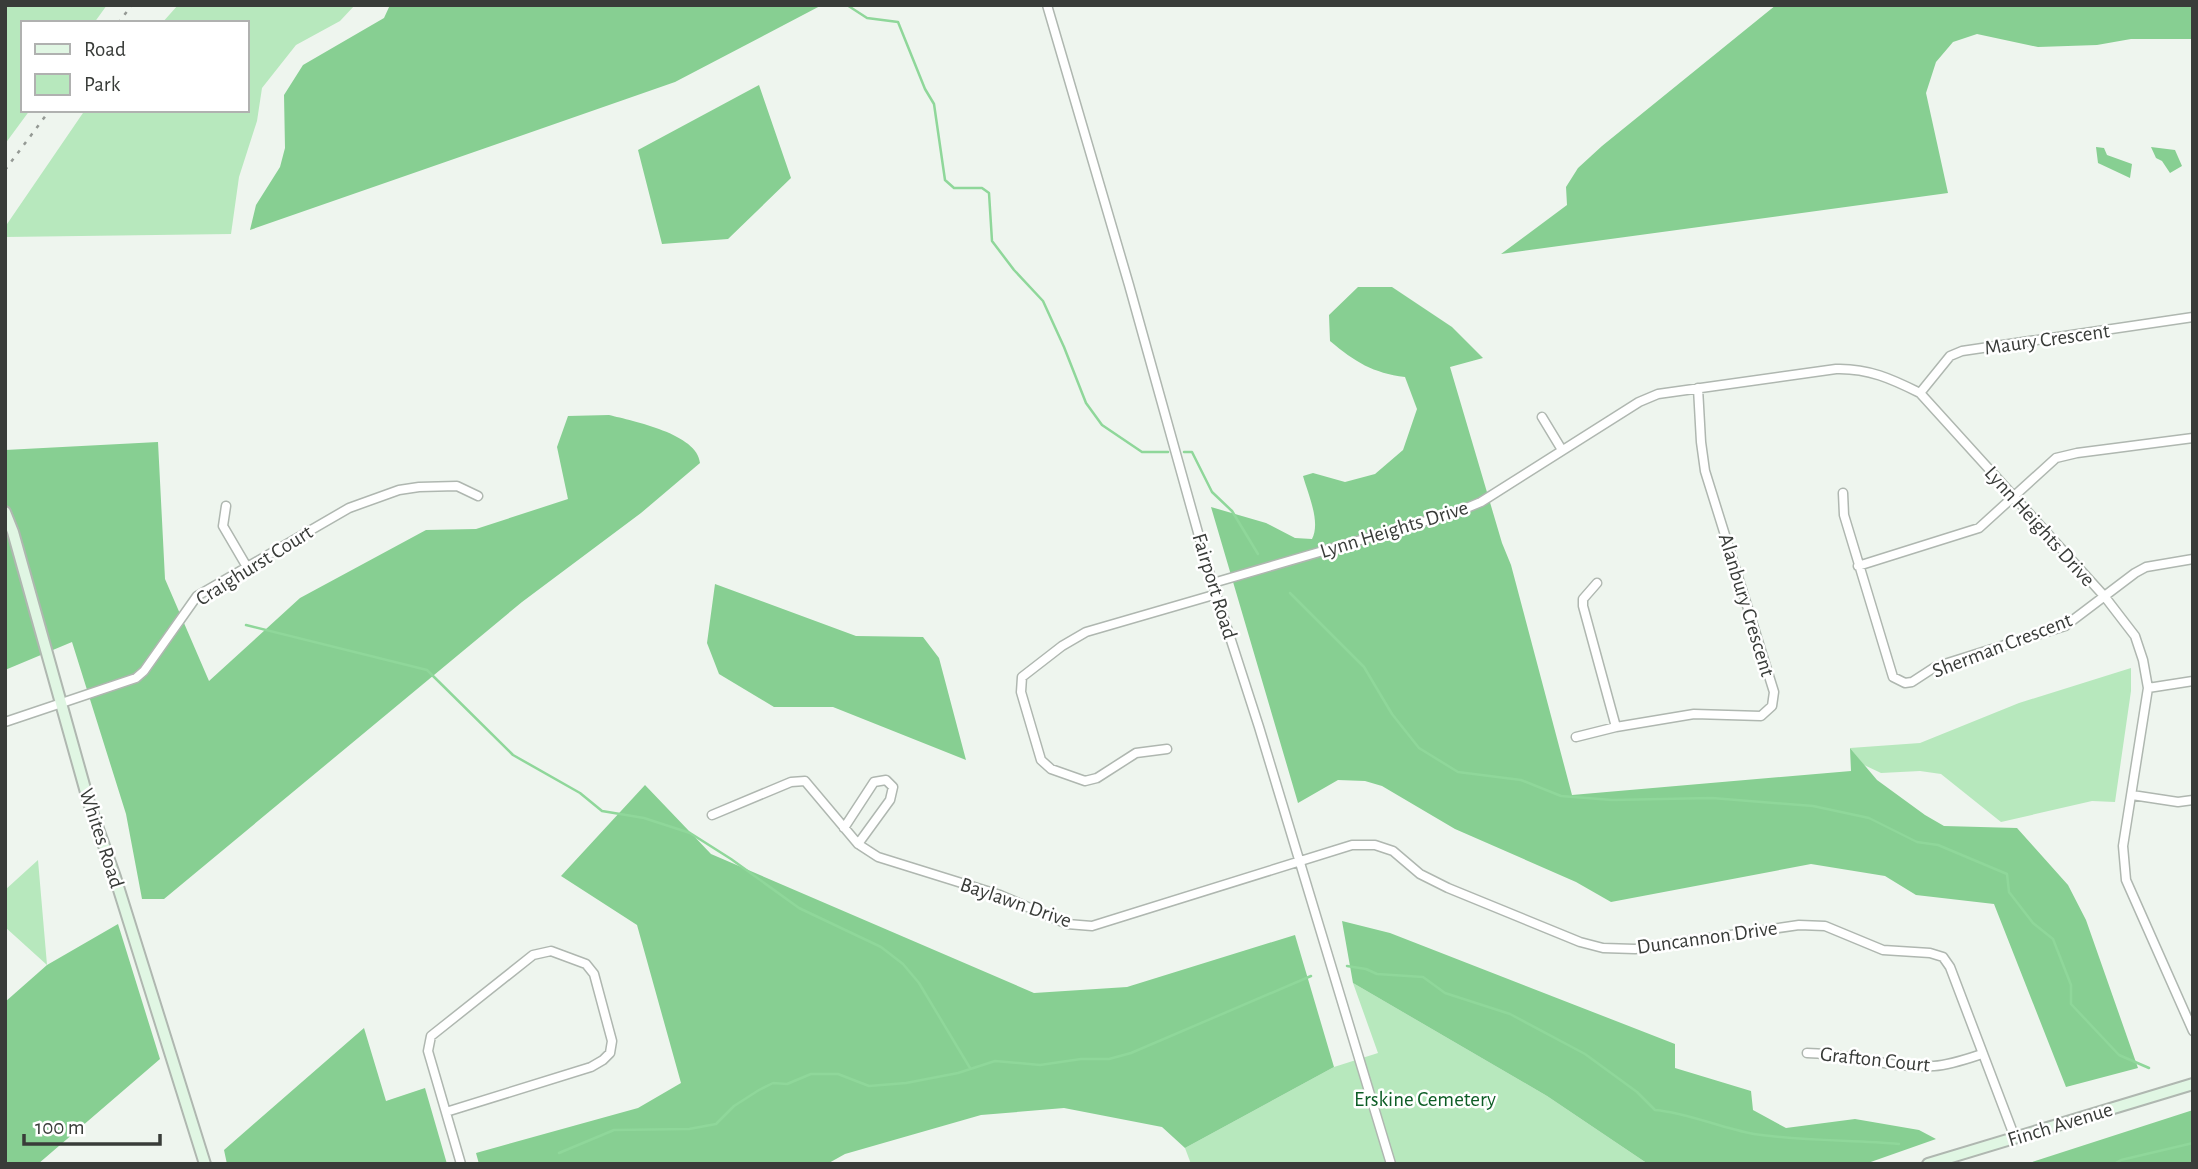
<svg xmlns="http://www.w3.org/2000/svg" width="2198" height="1169" font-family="'Alegreya Sans',sans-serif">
  <rect width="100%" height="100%" fill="#eef5ee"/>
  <path fill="#b7e8bd" d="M5 5H107L94 23H23V110H30L5 144Z
    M178 5H355L340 21 296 45 262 88 257 121 239 177 231 234 5 237V227L85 110H247V23H162Z
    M2131 668V691L2115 802 2092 801 2001 822 1941 774 1920 771 1881 773 1864 765 1850 748 1920 743 2019 703Z
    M38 860 47 965 5 927V890Z
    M1353 983 1547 1096 1648 1164H1191L1185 1148 1334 1067 1378 1053Z"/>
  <path fill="#87cf92" d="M390 5H822L675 82 250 230 256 205 280 167 285 148 284 95 303 65 384 18Z
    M1776 5H2191L2193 39H2131L2097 45 2038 47 1977 34 1953 42 1936 62 1926 93 1948 193 1501 254 1567 205 1566 187 1578 168 1602 146Z
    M759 85 791 178 728 239 662 244 638 150Z
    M2096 147 2104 148 2107 155 2132 164 2130 178 2098 163Z
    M2151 147 2175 150 2182 166 2170 173 2162 161 2156 158Z
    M1358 287H1392L1452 327 1483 358 1450 367 1502 543 1511 565 1572 795 1851 771 1850 748 1877 780 1925 815 1944 826 2017 828 2068 885 2086 920 2138 1068 2066 1087 1994 904 1916 895 1885 876 1811 864 1611 902 1576 882 1455 829 1382 786 1365 781 1338 780 1298 803 1211 507 1266 523 1295 538 1312 539C1321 522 1308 494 1303 476L1313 473 1345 482 1375 474 1403 450 1417 409 1405 377C1373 373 1355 362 1330 341L1329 315Z
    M609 415C633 421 698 434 700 463L641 513 522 602 164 899H142L126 814 72 642 5 670V450L158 442 165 579 209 681 300 598 426 530 476 529 568 499 557 447 568 416Z
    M715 584 856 636 923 637 939 658 966 760 833 707H774L719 674 707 643Z
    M645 785 711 854 1034 993 1127 987 1295 935 1334 1067 1185 1148 1162 1127 1064 1108 981 1115 845 1154 827 1164H479L476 1153 638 1108 681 1083 637 925 561 876Z
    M1342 921 1390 933 1675 1044V1068L1751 1091 1753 1110 1786 1128 1855 1119 1919 1130 1936 1139 1865 1164H1648L1547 1096 1353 983Z
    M118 924 160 1059 38 1164H5V1002L47 965Z
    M364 1028 386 1101 425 1088 447 1164H227L224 1150Z
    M2193 1110V1164H2026Z"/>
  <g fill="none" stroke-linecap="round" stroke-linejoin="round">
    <path stroke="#8fd79a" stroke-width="2.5" d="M847 5 867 18 898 22 925 89 934 104 945 180 954 188H982L989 193 992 241 1014 270 1043 301 1064 347 1086 403 1102 425 1142 452H1168
      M1184 452H1192L1212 492 1232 511 1258 554
      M1290 593 1364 667 1392 714 1419 748 1458 772 1521 780 1561 796 1612 800 1712 798 1813 806 1869 818 1917 842 1938 845 2007 874 2009 892 2033 923 2053 939 2071 985V1004L2119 1055 2149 1068
      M246 625 427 670 513 755 580 793 602 811 644 818 690 833 731 859 799 908 881 947 903 964 919 983 970 1068
      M1347 966 1366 969 1377 974 1423 977 1445 993 1510 1014 1585 1054 1637 1092 1655 1110C1689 1113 1720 1128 1754 1134 1799 1141 1853 1140 1899 1144
      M559 1153 614 1130 689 1129 716 1124 734 1106 759 1090 773 1083 787 1084 811 1074H838L869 1086 906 1083 958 1073 995 1061 1040 1065 1081 1059H1109L1131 1053 1311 976
      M2114 1164 2121 1160 2193 1143"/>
    <g stroke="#afb7b0" stroke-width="11">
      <path id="minor" d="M1047 5 1129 285 1209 572 1259 727 1391 1164
        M1920 393 1950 356 1962 351 2193 317
        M1542 417 1562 450
        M1843 493 1844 515 1893 677 1905 683 1912 682 1935 667 2065 626 2135 573 2146 567 2193 559
        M226 506 223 526 247 567
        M1858 566 1979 528 2056 458 2077 453 2193 438
        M1213 583 1457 512 1481 502 1639 402 1658 394 1836 369C1868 368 1892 379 1920 393L2105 597 2135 636 2143 660 2148 688 2123 846 2126 880 2193 1031
        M1597 583 1583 599V606L1616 727
        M2148 688 2193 681
        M5 722 136 678 144 671 197 596 349 508 399 490 419 487 457 486 478 496
        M1576 737 1616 727 1694 714 1761 716 1772 706 1774 692 1705 471 1701 442 1698 388
        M1167 749 1136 753 1097 778 1085 781 1051 769 1041 760 1021 692 1022 677 1062 646 1086 632 1217 594
        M2132 795 2178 802 2193 800
        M712 815 791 782 805 781 858 844 878 857 1000 895 1067 924 1092 926 1352 845H1375L1393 851 1420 874 1448 888 1580 942 1603 948 1635 949 1799 925 1825 926 1883 950 1930 953 1943 957 1950 967 2015 1138
        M844 828 874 782 886 780 893 787 890 800 858 844
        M1807 1053C1850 1054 1892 1069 1934 1066 1950 1065 1967 1059 1982 1054
        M446 1112 591 1067 603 1060 610 1053 612 1041 594 974 586 964 551 951 533 955 431 1036 428 1051 461 1164"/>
    </g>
    <g stroke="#afb7b0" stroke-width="14">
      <path id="secondary" d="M5 512 13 532 89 803 115 877 205 1164
        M1928 1164 2193 1084"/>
    </g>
    <use href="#minor" stroke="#fff" stroke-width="8"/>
    <use href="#secondary" stroke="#e0f6e3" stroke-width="10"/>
    <path stroke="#949994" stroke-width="2.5" stroke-dasharray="3.5 7" stroke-linecap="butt" d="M118 23 132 5
      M5 170 50 110"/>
  </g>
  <g text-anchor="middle" stroke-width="5" stroke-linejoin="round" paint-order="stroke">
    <g font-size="21" fill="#393c39" stroke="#fff">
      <text transform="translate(2047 339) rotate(-8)" y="7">Maury Crescent</text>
      <text transform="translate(2040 526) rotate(48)" y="7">Lynn Heights Drive</text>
      <text transform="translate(1394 529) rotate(-17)" y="7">Lynn Heights Drive</text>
      <text transform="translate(254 565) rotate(-32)" y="7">Craighurst Court</text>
      <text transform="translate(1215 586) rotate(73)" y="7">Fairport Road</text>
      <text transform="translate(1747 605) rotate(73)" y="7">Alanbury Crescent</text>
      <text transform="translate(2002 645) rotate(-21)" y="7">Sherman Crescent</text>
      <text transform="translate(102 838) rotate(72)" y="7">Whites Road</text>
      <text transform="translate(1016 902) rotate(19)" y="7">Baylawn Drive</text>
      <text transform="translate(1707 937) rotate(-8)" y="7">Duncannon Drive</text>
      <text transform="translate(1875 1059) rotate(6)" y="7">Grafton Court</text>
      <text transform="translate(2060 1124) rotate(-17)" y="7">Finch Avenue</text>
    </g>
    <g font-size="21" fill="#0d5d26" stroke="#fff">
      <text x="1425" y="1106">Erskine Cemetery</text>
    </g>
  </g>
  <rect width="2198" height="1169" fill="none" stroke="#393c39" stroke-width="14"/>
  <rect x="21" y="21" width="228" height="91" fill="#ffffff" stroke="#b0b1b0" stroke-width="2"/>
  <rect x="35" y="44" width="35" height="10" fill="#e0f6e3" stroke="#b0b1b0" stroke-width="2"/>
  <text x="84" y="56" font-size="21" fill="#393c39">Road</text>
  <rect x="35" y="74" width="35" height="21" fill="#b7e8bd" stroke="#b0b1b0" stroke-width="2"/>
  <text x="84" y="91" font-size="21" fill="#393c39">Park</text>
  <path d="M24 1134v10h136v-10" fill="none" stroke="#393c39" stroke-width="3.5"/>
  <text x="35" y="1134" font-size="21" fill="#393c39" stroke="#ffffff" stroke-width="5" paint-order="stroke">100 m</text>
</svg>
